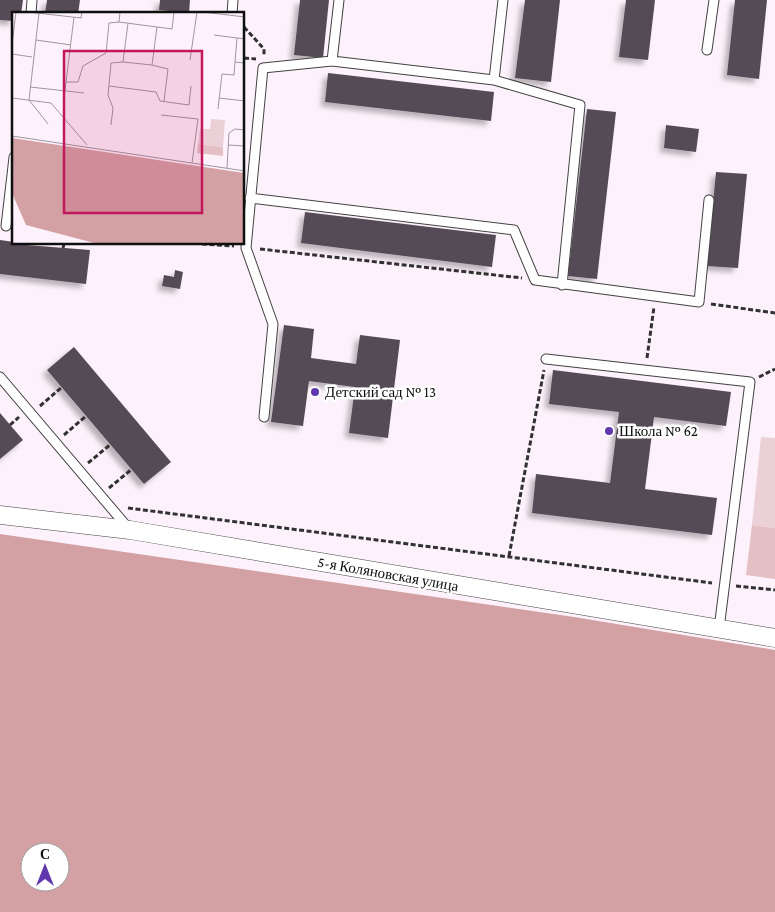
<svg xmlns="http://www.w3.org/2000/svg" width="775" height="912" font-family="'Crimson Pro',serif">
  <defs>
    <filter id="shadow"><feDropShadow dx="-4.5" dy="4.5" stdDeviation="2.5" flood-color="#0004"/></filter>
  </defs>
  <rect width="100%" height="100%" fill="#fdf2fb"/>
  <path fill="#e4bfc3" d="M752 525 775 528V579L746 575Z"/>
  <path fill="#d3a0a3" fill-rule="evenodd" d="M0 534 574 617 775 650V912H0ZM30 852H60V882H30Z"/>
  <path fill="#ecd0d7" d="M761 437 775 438V528L752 525Z"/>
  <path fill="#544c56" filter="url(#shadow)" d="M0 0H23L21 14H14V21L0 20Z
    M47 0H80L78 14H45Z
    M160 0H190L189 13 159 10Z
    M300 0H329L323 58 294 55Z
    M525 0H560L551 82 515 78Z
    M626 0H655L648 60 619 57Z
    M735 0H767L759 79 727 75Z
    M328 73 494 92 491 121 325 102Z
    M587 109 616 112 597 279 568 276Z
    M666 125 699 129 696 152 664 148Z
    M716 172 747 174 738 268 707 266Z
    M305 212 496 235 492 267 301 243Z
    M0 240 14 242V244L90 250 86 284 0 274Z
    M175 270 183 272 180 289 162 286 164 275 174 277Z
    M284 325 314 329 311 358 356 364 360 335 400 340 388 438 349 433 355 387 309 381 303 426 271 422Z
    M74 347 171 462 144 484 47 370Z
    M553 370 731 392 726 426 654 417 645 489 717 498 712 535 532 513 536 474 610 483 619 412 549 404Z
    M0 413 23 440 0 459Z"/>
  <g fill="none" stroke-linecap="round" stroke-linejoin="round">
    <g stroke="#424242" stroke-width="11">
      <path id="service" d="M503 0 494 80 580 105 562 285
        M31 14 32 0
        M232 14 233 0
        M707 50 714 0
        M332 61 494 80
        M12 175 14 157
        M250 198 514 230 535 280 699 302 709 200
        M6 226 12 175H14
        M546 359 750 382 719 629
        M0 377 129 529
        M264 417 273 324 246 248 263 68 332 61 339 0"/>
    </g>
    <g stroke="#424242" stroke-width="19">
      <path id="minor" d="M0 515 130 530 775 638"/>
    </g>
    <path stroke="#313131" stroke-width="3" stroke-dasharray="5 2.5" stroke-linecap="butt" d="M244 27 264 49V55
      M244 58 256 59
      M202 244 234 246
      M63 248 64 244
      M260 249 522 278
      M711 304 775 313
      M647 358 654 307
      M759 377 775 369
      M40 406 62 387
      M10 425 19 417
      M64 435 86 416
      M88 463 111 444
      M109 488 132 469
      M128 508 712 583
      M509 556 544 370
      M736 586 775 590"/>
    <use href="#service" stroke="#fff" stroke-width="9"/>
    <use href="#minor" stroke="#fff" stroke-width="18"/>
  </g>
  <g fill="#6137ae" stroke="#fff" stroke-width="2">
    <circle cx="315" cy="392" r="5"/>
    <circle cx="609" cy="431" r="5"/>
  </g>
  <g text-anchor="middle" stroke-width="5" stroke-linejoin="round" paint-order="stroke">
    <g font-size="15" fill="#0f0f0f" stroke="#fff" text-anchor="start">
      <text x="325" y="397">Детский сад № 13</text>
      <text x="619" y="436">Школа № 62</text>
    </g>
    <g font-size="15" fill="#0f0f0f" stroke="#fff">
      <text transform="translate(388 574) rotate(10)" y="5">5-я Коляновская улица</text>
    </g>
  </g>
  <g transform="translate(12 12)">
    <rect width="232" height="232" fill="#fdf2fb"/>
    <path d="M186 132 211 135V144L185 141Z" fill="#e4bfc3"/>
    <path d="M0 126 232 161V232H86L14 213 0 181Z" fill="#d3a0a3"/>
    <path d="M199 107 213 108 211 135 186 132 188 117H198Z" fill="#ecd0d7"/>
    <path fill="none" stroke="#9e979d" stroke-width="1" d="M16 0 69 6 70 0M108 0 107 10 160 17 162 0M191 0 233 5M27 1 17 88 36 112M145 15 140 53 156 57 152 89M202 23 233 27M225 26 223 50 233 51M24 28 59 33M0 32 4 0M0 42 20 45M178 48 185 0M111 50 140 53M54 70 62 5M97 74 144 80 148 89 177 93 179 74M18 75 72 81M53 79 54 70H66L71 54 94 41 97 11 107 10M0 86 39 91 75 133M207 86 233 89M206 97 210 62 222 63 223 50M149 103 186 107 180 151M99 113 101 96 96 83 99 51 111 50 116 11M0 124 233 159M216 133 233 134M215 156 217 121 223 117 233 118"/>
    <path fill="#c2185b" fill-opacity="0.15" stroke="#c2185b" stroke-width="2.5" d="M52 39H190V201H52Z"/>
    <rect width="232" height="232" fill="none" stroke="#0f0f0f" stroke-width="2.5"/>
  </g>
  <g transform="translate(45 867)"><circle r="24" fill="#ffffff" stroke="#9f9f9f"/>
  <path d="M0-4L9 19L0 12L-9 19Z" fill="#6137ae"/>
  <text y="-8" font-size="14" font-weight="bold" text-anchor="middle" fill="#0f0f0f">С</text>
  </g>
</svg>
